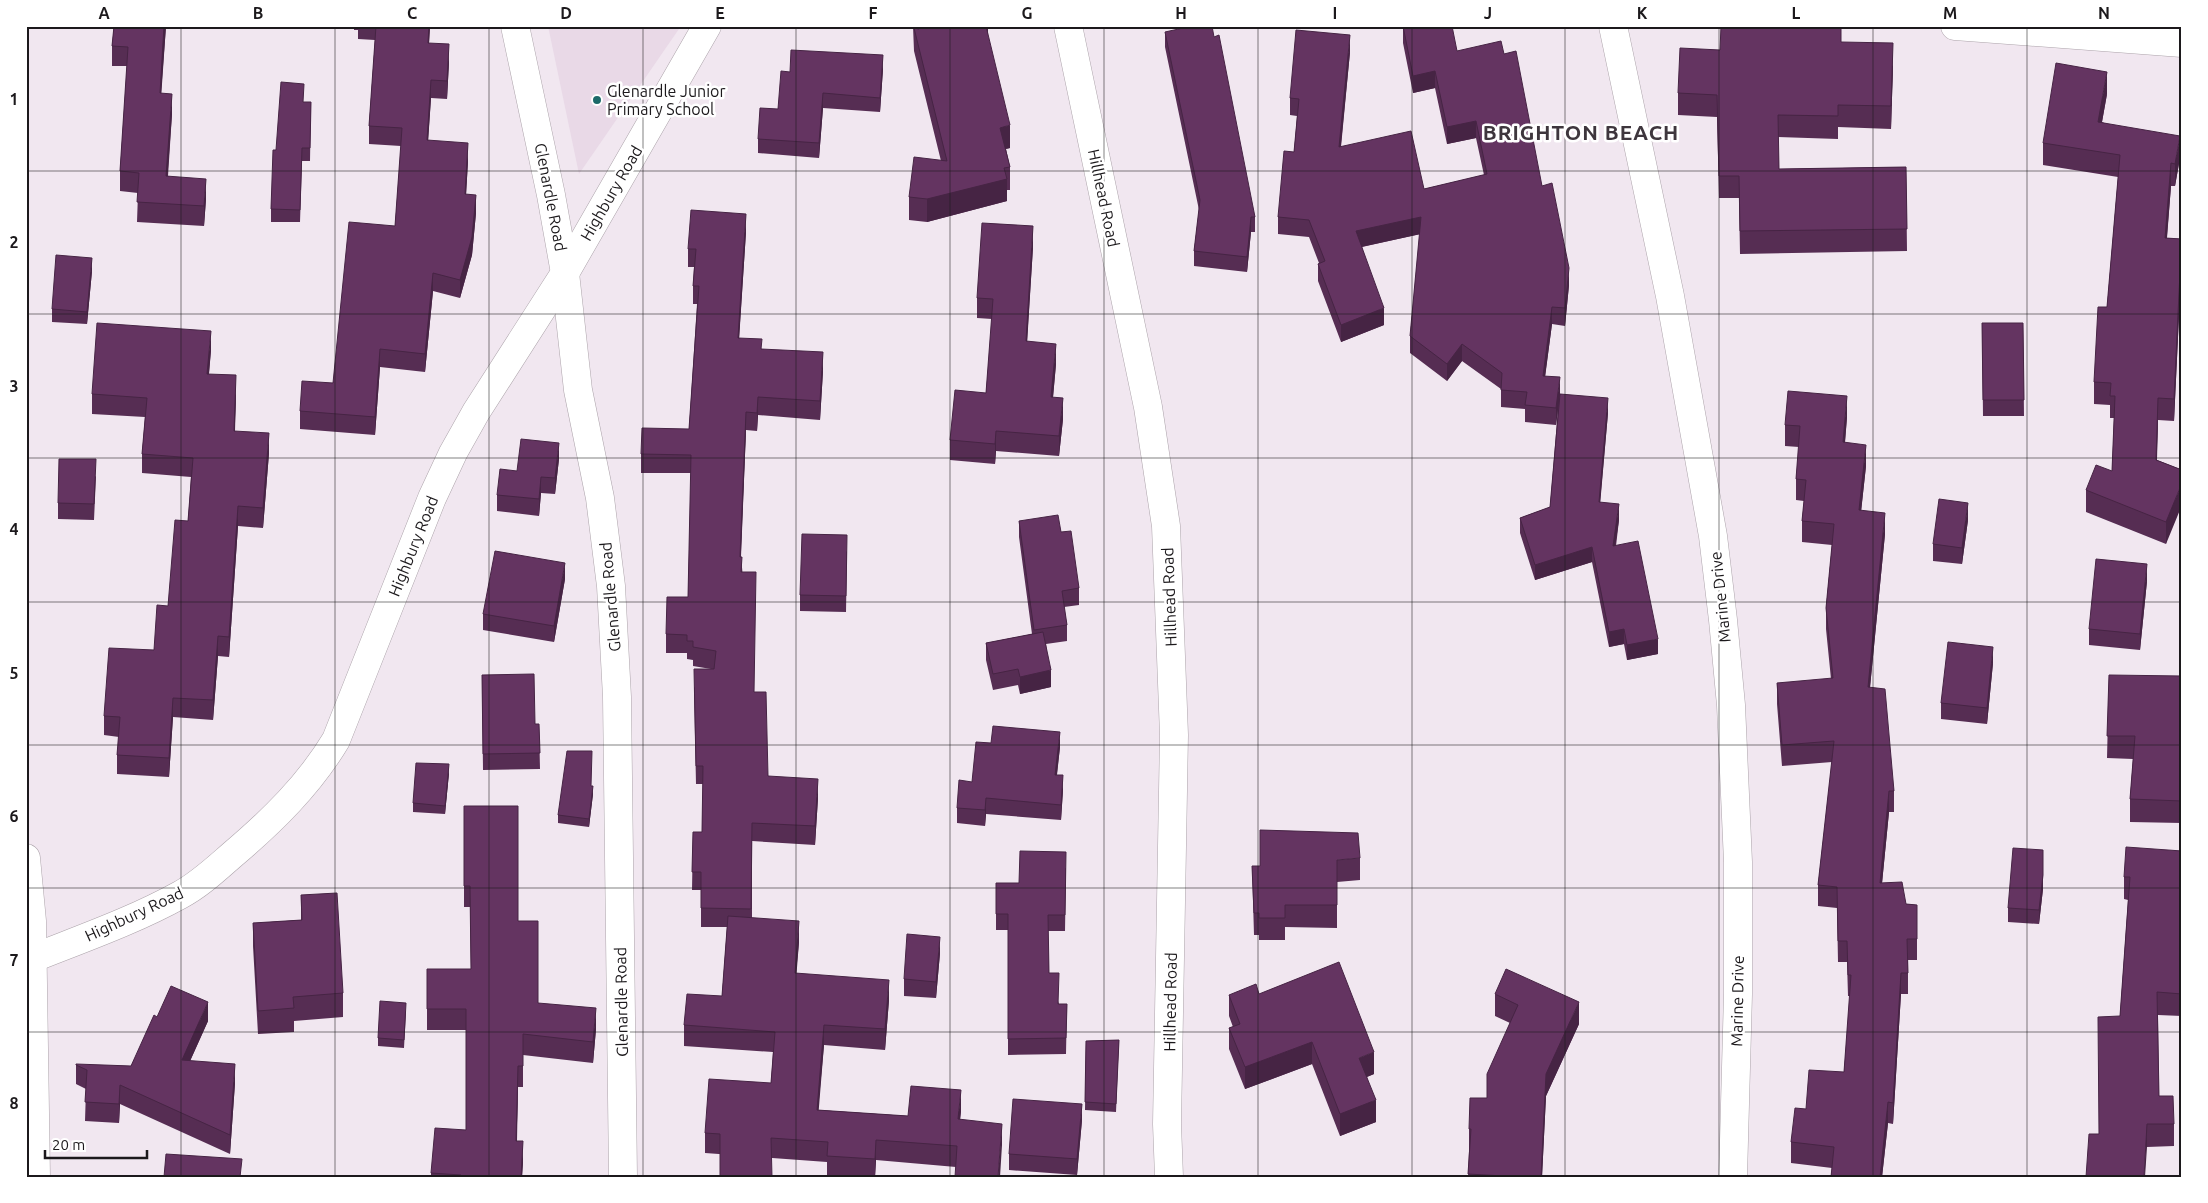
<svg xmlns="http://www.w3.org/2000/svg" width="2208" height="1203" font-family="Ubuntu,sans-serif">
  <rect width="100%" height="100%" fill="#f1e7f0"/>
  <path fill="#e9d9e7" d="M548 26H681L579 174Z"/>
  <g fill="none" stroke-linecap="round" stroke-linejoin="round">
    <g stroke="#aca3aa" stroke-width="29">
      <path id="minor" d="M515 26 551 195 565 273 578 390 600 498 611 586 617 697 623 1177
        M1068 26 1148 407 1166 526 1174 735 1167 1124 1169 1177
        M1955 26 2182 43
        M26 858 32 921 36 1177"/>
    </g>
    <g stroke="#aca3aa" stroke-width="29">
      <path id="tertiary" d="M1613 26 1670 296 1713 536 1723 620 1731 705 1738 862V994L1733 1177
        M26 961C78 940 131 922 180 895 199 885 216 869 232 855 272 821 309 785 336 740L432 498 453 453 476 412 565 273 707 26"/>
    </g>
    <use href="#minor" stroke="#fff" stroke-width="28"/>
    <use href="#tertiary" stroke="#fff" stroke-width="28"/>
  </g>
  <path fill="#562d53" d="M114 26H166L161 93 172 114 168 176 206 199 204 226 137 222 138 193 120 191V171L127 66H112V46Z
    M354 26H430L429 43 449 62 447 99 431 98 428 140 468 161 466 195 476 213 472 255 460 298 433 291 425 372 380 367 375 435 300 429V411L333 383 395 226 401 146 369 144V126L375 40 358 39V30H354Z
    M913 26H988V38L1010 148 1006 149 1010 167V190H1007V201L927 222 909 220V197L941 161 914 51Z
    M1403 26 1457 51 1504 54 1542 186 1569 285 1565 326 1552 324 1545 376 1560 394 1608 413 1600 502 1619 520 1616 546 1658 654 1627 660 1624 644 1609 647 1592 562 1535 580 1520 533V518L1550 507 1558 409 1556 425 1525 422V409L1501 407V389L1462 361 1447 381 1410 353V336L1420 234 1362 247 1384 325 1341 342 1318 281V264L1319 263 1309 237 1278 234V217L1294 152 1297 116 1290 115V98L1350 52 1341 147 1424 189 1484 175 1476 138 1447 144 1435 88 1413 93 1403 43Z
    M1165 32 1255 217V232H1251L1247 272 1194 266V251L1199 210 1165 47Z
    M1841 42 1893 66 1891 129 1838 127V139L1778 137 1779 169 1906 167 1907 251 1740 254 1739 198H1719L1717 117 1678 115V93L1720 50Z
    M883 69 880 112 823 108 819 158 758 153V139L778 109 790 72Z
    M2107 94 2102 122 2180 158 2175 186H2171L2167 238 2182 239V295H2180L2174 421 2158 420 2157 460 2182 470 2166 544 2086 512V490L2112 471 2114 418H2110V405L2094 404V382L2107 307 2118 177 2043 165V143Z
    M304 102H311L310 161H302L300 222H271V209L276 150Z
    M746 232 739 338 762 349 823 371 820 420 758 415 757 431 746 430 741 557 754 692 768 776 818 798 815 845 752 841V918L799 942 796 973 889 1000 885 1050 824 1045 818 1110 908 1116 961 1111 960 1119 1002 1145 956 1167 876 1160 875 1177H833L827 1176V1162L705 1153V1133L771 1083 773 1052 684 1046V1025L722 996 727 927H701V890H692L693 832H702L703 784H696L694 688 711 669 693 666V660L687 659V653H666V634L688 597 691 473H641V454L689 429 697 304H693V286L694 267H688V249Z
    M1033 247 1027 341 1056 364 1053 398 1063 419 1059 456 996 451 995 464 950 460V440L986 393 992 319 977 318V298Z
    M92 271 87 324 52 322V309Z
    M1982 323H2023L2024 416H1983Z
    M211 350 209 374 236 395 235 431 269 453 263 528 238 526 229 657 218 656 213 720 173 717 169 777 117 774V755L119 737 104 735V716L154 650 168 606 188 521 191 477 142 473V454L145 417 92 414V394Z
    M1847 417 1845 443 1866 466 1861 511 1885 534 1870 687 1894 791V812H1889L1882 883 1906 904 1917 905V960H1908V994H1901L1893 1124 1888 1123 1882 1177H1831L1832 1168 1791 1163V1142L1806 1109 1844 1072 1850 996H1848L1847 962H1838L1837 908 1818 906V885L1832 762 1782 766 1777 704V683L1831 679 1826 629V608L1832 545 1802 542V521L1804 501 1796 500V479L1799 447 1785 446V425Z
    M559 459 555 494 541 493 539 516 497 511V495Z
    M96 476 94 520 58 519V503Z
    M1968 520 1962 564 1933 561V544Z
    M1019 521 1061 532 1079 588V605L1064 607 1067 625V641L1046 644 1051 687 1020 694 1018 685 993 690 986 660V643L1032 634 1019 537Z
    M847 551 846 612 800 611V595Z
    M565 579 554 642 483 630V614Z
    M2147 581 2140 650 2089 645V629Z
    M1993 663 1987 724 1941 719V703Z
    M482 675 535 724H539L540 769 483 770Z
    M2109 675 2182 750V823L2130 822V799L2133 759 2107 758Z
    M991 743 1060 747 1057 775 1063 790 1061 820 986 814 985 826 957 823V808L972 782Z
    M449 773 445 814 413 812V803Z
    M591 786 593 794 589 827 558 823V815Z
    M464 806 518 921 538 1003 596 1029 593 1063 523 1055V1087H518L517 1141 523 1162 522 1177H431V1173L466 1130V1030H427V969H471L470 907H464Z
    M2043 850V889L2039 924 2008 922V908Z
    M2182 851V1016L2158 1015 2159 1096 2174 1124V1146L2147 1147 2099 1134 2120 1016 2128 900 2124 899V877Z
    M1360 858V880L1337 882V928L1285 927V940H1259V935H1254L1252 866H1260Z
    M1066 868 1065 931H1048L1049 973 1059 1004H1067L1066 1054 1008 1055V930H996V883H1019Z
    M301 895 343 993V1017L294 1021V1032L258 1034 253 946V923L301 920Z
    M940 953 936 998 904 996V979Z
    M1259 994 1374 1074 1367 1077 1376 1122 1340 1136 1312 1064 1245 1089 1229 1049V1028L1233 1027 1229 1016V995Z
    M1495 994 1579 1024 1546 1096 1542 1177H1468L1469 1151V1129L1487 1098 1510 1023 1495 1016Z
    M406 1011 404 1048 378 1046V1038Z
    M157 1017 208 1021 190 1061 235 1083 230 1154 120 1104 119 1123 85 1121 86 1089 76 1084V1065L131 1066Z
    M1119 1040 1116 1112 1085 1110 1086 1041Z
    M1082 1120 1077 1175 1009 1170V1154Z"/>
  <path fill="#462444" d="M164 26H166L160 113V93Z
    M429 26H430L428 61V43Z
    M984 26H988V42Z
    M1350 35V52L1339 164V147Z
    M1893 43V66L1891 129V106Z
    M449 44V62L447 99V81Z
    M883 55V69L880 112V98Z
    M1435 71V88L1413 93V76Z
    M2107 72V94L2098 144V122Z
    M431 80V98L427 158V140Z
    M823 93V108L819 158V143Z
    M172 94V114L166 196V176Z
    M1476 121V138L1447 144V127Z
    M1010 125V148L1000 150V128Z
    M2180 136V158L2175 186V164Z
    M468 143V161L465 212V194Z
    M2171 163V186L2165 260V238Z
    M206 179V199L204 226V206Z
    M1007 179V201L927 222V199Z
    M476 195V213L472 255 460 298V280Z
    M746 214V232L738 356V338Z
    M1251 217V232L1247 272V257Z
    M1421 217V234L1356 248V231Z
    M1033 226V247L1026 361V341Z
    M92 258V271L87 324V312Z
    M1569 268V285L1565 326V308Z
    M2180 272V295L2174 421V399Z
    M433 273V291L425 372V354Z
    M1552 307V324L1543 393V376Z
    M1384 308V325L1341 342V325Z
    M211 331V350L207 394V374Z
    M1056 344V364L1051 418V397Z
    M1462 344V361L1447 381V364Z
    M380 349V367L375 435V417Z
    M823 352V371L820 420V401Z
    M236 375V395L234 451V431Z
    M1560 377V394L1556 425V408Z
    M1847 396V417L1843 464V442Z
    M758 397V415L757 431V413Z
    M1063 398V419L1059 456V436Z
    M1608 398V413L1599 517V502Z
    M2158 398V420L2156 482V460Z
    M746 412V430L740 576V557Z
    M996 431V451L995 464V444Z
    M269 433V453L263 528V508Z
    M559 443V459L555 494V478Z
    M1866 445V466L1859 531V510Z
    M541 477V493L539 516V499Z
    M2182 483V505L2166 544V522Z
    M1968 503V520L1962 564V548Z
    M1619 504V520L1613 561V546Z
    M238 506V526L229 657V637Z
    M1885 513V534L1868 708V687Z
    M1592 547V562L1535 580V565Z
    M565 563V579L554 642V626Z
    M2147 564V581L2140 650V634Z
    M1624 629V644L1609 647V632Z
    M218 636V656L213 720V700Z
    M1658 639V654L1627 660V645Z
    M1993 647V663L1987 724V708Z
    M1051 670V687L1020 694V677Z
    M173 698V717L169 777V758Z
    M1060 732V747L1055 790V775Z
    M449 764V773L445 814V806Z
    M1063 775V790L1061 820V805Z
    M818 779V798L815 845V826Z
    M593 786V794L589 827V819Z
    M1889 791V812L1880 904V883Z
    M986 798V814L985 826V810Z
    M2043 875V889L2039 924V910Z
    M799 921V942L795 993V973Z
    M940 937V953L936 998V982Z
    M1901 973V994L1893 1124V1103Z
    M889 980V1000L885 1050V1029Z
    M208 1002V1021L182 1079V1060Z
    M1579 1002V1024L1546 1096 1542 1177H1541L1546 1074Z
    M596 1008V1029L593 1063V1042Z
    M824 1025V1045L817 1131V1110Z
    M1312 1042V1064L1245 1089V1067Z
    M1374 1052V1074L1359 1080V1058Z
    M235 1064V1083L230 1154V1135Z
    M518 1066V1087L516 1162V1141Z
    M120 1085V1104L119 1123V1104Z
    M961 1090V1111L958 1140V1119Z
    M1376 1100V1122L1340 1136V1114Z
    M1888 1102V1123L1882 1177H1880Z
    M1082 1104V1120L1077 1175V1159Z
    M1002 1124V1145L1000 1177H998Z
    M2147 1124V1147L2145 1177H2144Z
    M876 1140V1160L875 1177V1159Z
    M523 1141V1162L522 1177H521Z"/>
  <path fill="#643461" stroke="#462444" d="M114 26H164L160 93 172 94 166 176 206 179 204 206 137 202 139 173 120 171 128 47 112 46Z
    M376 26H429L428 43 449 44 447 81 431 80 427 140 468 143 465 194 476 195 472 237 460 280 433 273 425 354 380 349 375 417 300 411 302 381 333 383 349 222 395 226 402 128 369 126Z
    M919 26H986L1010 125 1000 128 1010 167 1004 168 1007 179 927 199 909 197 914 157 947 161 914 28 919 29Z
    M1192 26H1212L1214 37 1219 35 1255 217H1251L1247 257 1194 251 1200 200 1165 32Z
    M1403 26H1452L1457 51 1501 41 1504 54 1516 51 1542 186 1552 183 1569 268 1565 308 1552 307 1543 376 1560 377 1556 408 1525 405 1527 392 1501 390 1502 373 1462 344 1447 364 1410 336 1421 217 1356 231 1384 308 1341 325 1318 264 1325 261 1309 220 1278 217 1284 151 1294 152 1299 99 1290 98 1296 30 1350 35 1339 147 1411 131 1424 189 1487 174 1476 121 1447 127 1435 71 1413 76Z
    M1721 26 1841 27V42L1893 43 1891 106 1838 105V116L1778 115 1779 169 1906 167 1907 229 1740 231 1739 176H1719L1717 95 1678 93 1680 48 1720 50Z
    M791 50 883 55 880 98 823 93 819 143 758 139 760 108 778 109 781 71 790 72Z
    M2056 63 2107 72 2098 122 2180 136 2175 164 2171 163 2165 238 2182 239V273L2180 272 2174 399 2158 398 2156 460 2182 470V483L2166 522 2086 490 2096 465 2112 471 2115 396H2110L2111 383 2094 382 2098 307H2107L2120 155 2043 143Z
    M281 82 304 84 303 102H311L310 148H302L300 210 271 209 273 150H276Z
    M691 210 746 214 738 338 762 339 761 349 823 352 820 401 758 397 757 413 746 412 740 557H742L741 572H756L754 692H766L768 776 818 779 815 826 752 823 751 909 701 908V872H692L693 832H702L703 766H696L694 669H714L716 651 693 647V641H687V635L666 634 667 597H688L691 455 641 454 642 428 689 429 699 286H693L696 249H688Z
    M982 223 1033 226 1026 341 1056 344 1051 397 1063 398 1059 436 996 431 995 444 950 440 955 390 986 393 993 299 977 298Z
    M56 255 92 258 87 312 52 309Z
    M97 323 211 331 207 374 236 375 234 431 269 433 263 508 238 506 229 637 218 636 213 700 173 698 169 758 117 755 120 717 104 716 109 648 154 650 157 605 168 606 175 520 188 521 193 458 142 454 147 398 92 394Z
    M1982 323H2023L2024 400H1983Z
    M1788 391 1847 396 1843 442 1866 445 1859 510 1885 513 1868 687 1885 689 1894 791H1889L1880 883 1902 882 1906 904 1917 905V939H1907L1908 973H1901L1893 1103 1888 1102 1880 1177H1831L1834 1147 1791 1142 1795 1108 1806 1109 1809 1070 1844 1072 1851 975H1848L1847 941H1838L1837 887 1818 885 1834 741 1782 745 1777 683 1833 678 1826 608 1834 524 1802 521 1806 480 1796 479 1800 426 1785 425Z
    M1560 394 1608 398 1599 502 1619 504 1613 546 1638 541 1658 639 1627 645 1624 629 1609 632 1592 547 1535 565 1520 518 1550 507Z
    M521 439 559 443 555 478 541 477 539 499 497 495 500 469 517 471Z
    M59 459H96L94 504 58 503Z
    M1939 499 1968 503 1962 548 1933 544Z
    M1058 515 1061 532 1071 531 1079 588 1062 591 1067 625 1034 630 1019 521Z
    M802 534 847 535 846 596 800 595Z
    M495 551 565 563 554 626 483 614Z
    M2096 559 2147 564 2140 634 2089 629Z
    M1043 632 1051 670 1020 677 1018 669 993 674 986 643Z
    M1948 642 1993 647 1987 708 1941 703Z
    M534 674 535 724H539L540 753 483 754 482 675Z
    M2109 675 2182 676 2181 750H2182V801L2130 799 2135 736H2107Z
    M993 726 1060 732 1055 775H1063L1061 805 986 798 985 810 957 808 959 780 972 782 976 742 991 743Z
    M567 751H592L591 786H593L589 819 558 815Z
    M416 763 449 764 445 806 413 803Z
    M464 806H518V921H538V1003L596 1008 593 1042 523 1034V1066H518L516 1141H523L521 1177H461V1175L431 1173 435 1128 466 1130V1009H427V969H471L470 886H464Z
    M1260 830 1358 833 1360 858 1337 860V905H1285V918H1259V913H1254L1252 866H1260Z
    M2126 847 2182 851V994L2157 992 2159 1096H2173L2174 1124H2147L2144 1177H2086L2089 1134H2099L2098 1017 2120 1016 2130 877H2124Z
    M2013 848 2043 850V875L2039 910 2008 908Z
    M1020 851 1066 852 1065 915H1048L1049 973H1059L1058 1004H1067L1066 1038 1008 1039V914H996V883H1019Z
    M337 893 343 993 293 997 294 1008 258 1011 253 923 302 920 301 895Z
    M728 916 799 921 795 973 889 980 885 1029 824 1025 817 1110 908 1116 911 1086 961 1090 958 1119 1002 1124 998 1177H955L957 1146 876 1140 875 1159 827 1156 828 1142 771 1138 772 1177H720V1134L705 1133 709 1079 771 1083 775 1032 684 1025 687 994 722 996Z
    M907 934 940 937 936 982 904 979Z
    M1339 962 1374 1052 1359 1058 1376 1100 1340 1114 1312 1042 1245 1067 1229 1028 1240 1024 1229 995 1256 984 1259 994Z
    M1506 969 1579 1002 1546 1074 1541 1177H1522L1468 1174 1471 1129H1469L1470 1098H1487V1074L1518 1005 1495 994Z
    M171 986 208 1002 182 1060 235 1064 230 1135 120 1085 119 1104 85 1102 87 1070 76 1065V1064L131 1066 154 1015 157 1017Z
    M380 1001 406 1003 404 1040 378 1038Z
    M1119 1040 1116 1104 1085 1102 1086 1041Z
    M1013 1099 1082 1104 1077 1159 1009 1154Z
    M166 1154 242 1159 240 1177H164Z"/>
  <path fill="none" stroke="#1c191c" stroke-width="1" stroke-opacity="0.55" d="M181 26V1177M335 26V1177M489 26V1177M643 26V1177M796 26V1177M950 26V1177M1104 26V1177M1258 26V1177M1412 26V1177M1565 26V1177M1719 26V1177M1873 26V1177M2027 26V1177M26 171H2182M26 314H2182M26 458H2182M26 602H2182M26 745H2182M26 888H2182M26 1032H2182"/>
  <circle fill="#1c6969" stroke="#fff" stroke-width="2" cx="597" cy="100" r="5"/>
  <g text-anchor="middle" stroke-width="5" stroke-linejoin="round" paint-order="stroke">
    <g font-size="16" fill="#1c191c" stroke="#fff" text-anchor="start">
      <text x="607" y="97">Glenardle Junior<tspan x="607" dy="18">Primary School</tspan></text>
    </g>
    <g font-size="16" fill="#1c191c" stroke="#fff">
      <text transform="translate(611 193) rotate(-60)" y="6">Highbury Road</text>
      <text transform="translate(551 197) rotate(79)" y="6">Glenardle Road</text>
      <text transform="translate(1104 198) rotate(78)" y="6">Hillhead Road</text>
      <text transform="translate(413 546) rotate(-68)" y="6">Highbury Road</text>
      <text transform="translate(610 597) rotate(-95)" y="6">Glenardle Road</text>
      <text transform="translate(1169 597) rotate(-92)" y="6">Hillhead Road</text>
      <text transform="translate(1720 597) rotate(-96)" y="6">Marine Drive</text>
      <text transform="translate(134 914) rotate(-25)" y="6">Highbury Road</text>
      <text transform="translate(1737 1001) rotate(-89)" y="6">Marine Drive</text>
      <text transform="translate(621 1002) rotate(-91)" y="6">Glenardle Road</text>
      <text transform="translate(1170 1002) rotate(-89)" y="6">Hillhead Road</text>
    </g>
    <g font-size="21" font-weight="bold" letter-spacing="1" fill="#3e363d" stroke="#fff">
      <text x="1581" y="140">BRIGHTON BEACH</text>
    </g>
  </g>
  <rect width="2208" height="1203" fill="none" stroke="#ffffff" stroke-width="55"/>
  <path d="M45 1150v8h102v-8" fill="none" stroke="#1c191c" stroke-width="2.5"/>
  <text x="52" y="1150" font-size="15" fill="#1c191c" stroke="#ffffff" stroke-width="4" paint-order="stroke">20 m</text>
  <rect x="28" y="28" width="2152" height="1148" fill="none" stroke="#1c191c" stroke-width="2"/>
  <g font-size="16" text-anchor="middle" font-weight="bold" fill="#1c191c">
    <text x="104" y="19">A</text>
    <text x="258" y="19">B</text>
    <text x="412" y="19">C</text>
    <text x="566" y="19">D</text>
    <text x="720" y="19">E</text>
    <text x="873" y="19">F</text>
    <text x="1027" y="19">G</text>
    <text x="1181" y="19">H</text>
    <text x="1335" y="19">I</text>
    <text x="1488" y="19">J</text>
    <text x="1642" y="19">K</text>
    <text x="1796" y="19">L</text>
    <text x="1950" y="19">M</text>
    <text x="2104" y="19">N</text>
    <text x="14" y="105">1</text>
    <text x="14" y="248">2</text>
    <text x="14" y="392">3</text>
    <text x="14" y="535">4</text>
    <text x="14" y="679">5</text>
    <text x="14" y="822">6</text>
    <text x="14" y="966">7</text>
    <text x="14" y="1109">8</text>
  </g>
</svg>
